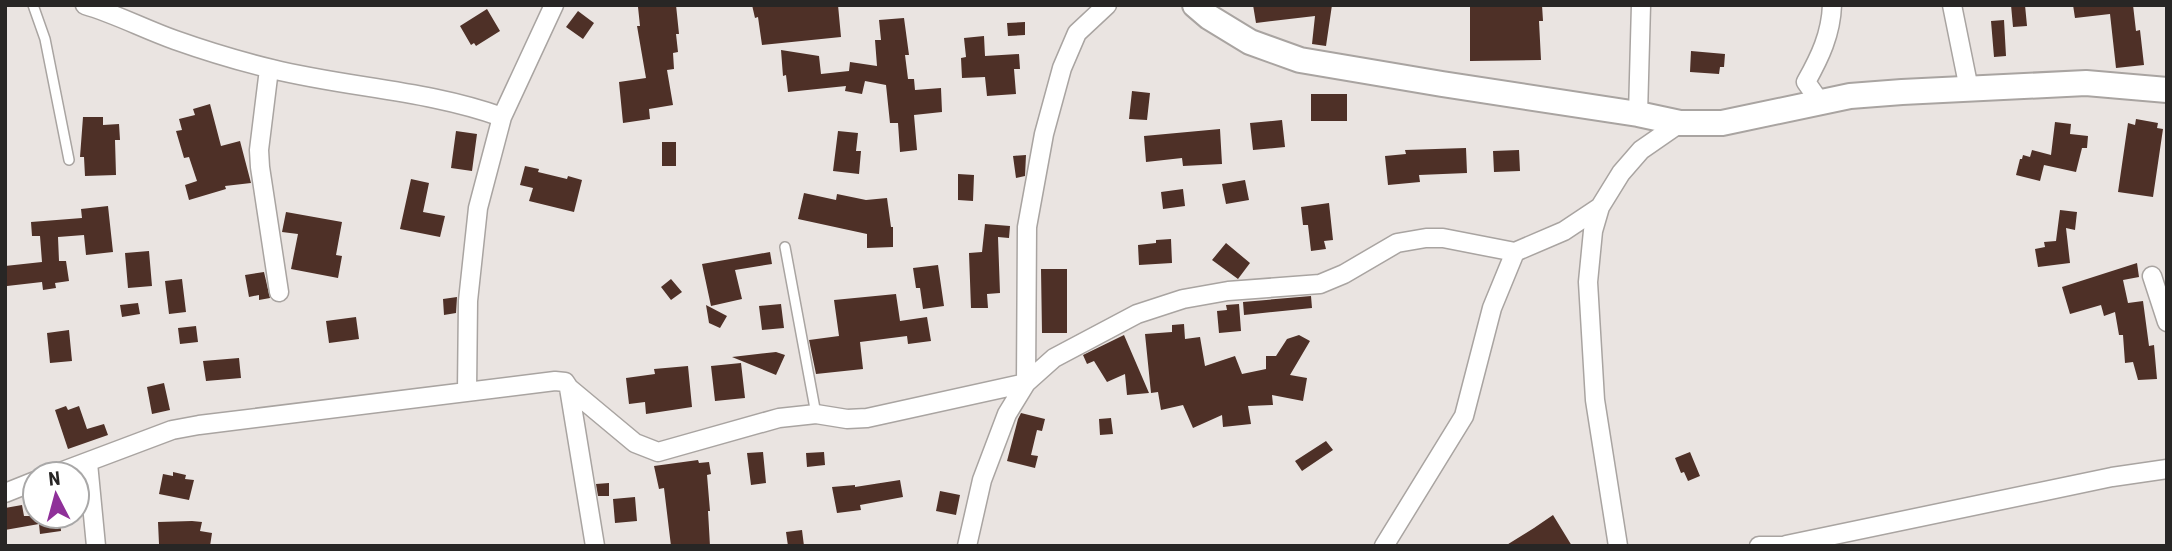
<svg xmlns="http://www.w3.org/2000/svg" width="2172" height="551" font-family="'Roboto Condensed',sans-serif">
  <rect width="100%" height="100%" fill="#eae4e1"/>
  <path fill="#4e3027" d="M652 5H676L679 34H676L678 52 673 53 674 69 667 70 673 105 649 109 650 119 623 123 619 82 646 78 637 26H640L638 7Z
    M752 5H838L841 37 762 45 758 17 755 18Z
    M1253 5H1332L1326 46 1312 44 1315 16 1256 23Z
    M1470 5H1542L1543 21H1539L1541 60 1470 61Z
    M2011 5H2025L2027 26 2013 27Z
    M2073 5H2133L2136 31 2140 30 2144 65 2116 68 2110 14 2075 18Z
    M487 9 500 31 476 46 474 43 471 45 460 26Z
    M578 11 594 23 583 39 566 27Z
    M904 18 909 55H905L908 79H914L915 90 941 88 942 112 914 115 917 150 900 152 898 123H890L886 85 865 81 862 94 845 91 846 86 788 92 786 75 783 76 781 50 819 56 821 74 849 71 850 62 877 66 875 40H881L879 20Z
    M2004 20 2006 56 1994 57 1991 21Z
    M1025 22V35L1008 36 1007 23Z
    M984 36 985 56 1019 54 1020 69H1014L1016 94 987 96 985 77 962 78 961 58 966 57 964 38Z
    M1691 51 1725 54 1724 67H1720L1719 74 1690 72Z
    M1132 91 1150 93 1147 120 1129 119Z
    M1311 94H1347V121H1311Z
    M210 104 221 146 240 141 251 183 225 186 226 189 189 200 185 185 197 181 189 157 184 158 176 131 182 130 179 119 195 115 193 109Z
    M83 117H103V125L119 124 120 140H115L116 175 85 176 84 157H80Z
    M2136 119 2158 123 2157 128 2163 129 2153 197 2118 192 2128 123 2135 125Z
    M1282 120 1285 147 1253 150 1250 123Z
    M2055 122 2071 124 2070 134 2088 136 2087 148H2082L2076 172 2044 165 2040 181 2016 175 2020 159H2022L2023 155 2030 157 2032 150 2051 155Z
    M1220 129 1222 164 1183 166 1182 158 1146 162 1144 136Z
    M456 131 477 134 472 171 451 168Z
    M838 131 858 133 856 151H861L859 174 833 171Z
    M662 142H676V166H662Z
    M1466 148 1467 173 1419 175 1420 182 1388 185 1385 156 1406 154 1405 150Z
    M1519 150 1520 171 1494 172 1493 151Z
    M1026 155 1025 176 1016 178 1013 156Z
    M525 166 539 169 538 172 567 179 568 176 582 180 574 212 529 201 533 188 520 185Z
    M958 174 974 175 973 201 958 200Z
    M411 179 429 183 423 212 445 216 440 237 400 229Z
    M1245 180 1249 200 1226 204 1222 184Z
    M1183 189 1185 206 1163 209 1161 192Z
    M804 193 836 200 837 194 866 200 887 198 891 227H893V247L867 248V234L798 219Z
    M1329 203 1333 240 1324 241 1326 249 1311 251 1308 225H1303L1301 207Z
    M108 206 113 252 86 255 84 235 58 237 59 261H66L69 281 55 283 56 288 43 290 42 282 7 286 5 266 42 262 40 236H32L31 222 82 218 81 209Z
    M2060 210 2077 212 2075 230 2066 228 2070 263 2038 267 2035 249 2045 247 2044 242 2056 241Z
    M286 212 342 222 336 255 342 256 338 278 291 269 298 234 282 232Z
    M985 224 1010 226 1009 238 998 237 1000 293 987 294 988 308H971L969 253 982 252Z
    M1171 239 1172 263 1139 265 1138 245 1156 243V240Z
    M1226 243 1250 263 1238 279 1212 260Z
    M149 251 152 286 128 288 125 253Z
    M770 252 772 264 735 270 742 299 711 306 702 264Z
    M2137 263 2139 277 2123 280 2128 303 2143 301 2149 346 2154 345 2157 379 2138 380 2133 362 2125 363 2123 335H2119L2115 312 2104 316 2101 305 2070 314 2062 287Z
    M938 265 944 306 923 309 920 288H916L913 268Z
    M1041 269H1067V333H1042Z
    M264 272 270 298 259 300V295L249 297 245 275Z
    M182 279 186 312 169 314 165 281Z
    M671 279 682 292 671 300 661 287Z
    M896 294 900 321 927 317 931 341 908 344 907 336 860 342 863 369 816 374 809 340 839 336 834 300Z
    M1311 296 1312 308 1244 315 1243 302Z
    M457 297 456 313 444 315 443 299Z
    M138 303 140 314 122 317 120 305Z
    M781 304 784 328 762 330 759 306Z
    M1239 304 1241 331 1219 333 1217 311 1227 310 1226 305Z
    M706 305 727 316 720 328 709 323Z
    M356 317 359 339 329 343 326 321Z
    M1184 324 1185 339 1200 337 1205 366 1235 356 1242 374 1266 369V356H1276L1287 339 1299 335 1310 341 1290 375 1307 378 1303 401 1272 395 1273 405 1248 406 1251 424 1223 427 1222 415 1193 428 1183 405 1161 410 1158 392 1151 393 1145 334 1172 332V325Z
    M196 326 198 342 180 344 178 328Z
    M69 330 72 361 50 363 47 333Z
    M1124 335 1149 393 1127 395 1125 374 1107 382 1094 361 1087 364 1083 355Z
    M776 352 785 355 776 375 732 357Z
    M239 358 241 378 206 381 203 361Z
    M741 363 745 398 715 401 711 366Z
    M688 366 692 407 646 414 645 402 629 404 626 378 655 374 654 369Z
    M164 383 170 410 152 414 147 387Z
    M66 406 68 410 79 406 87 429 104 424 108 435 68 449 55 410Z
    M1021 413 1045 419 1042 431 1037 430 1031 455 1038 456 1035 468 1007 461 1018 419Z
    M1111 418 1113 434 1100 435 1099 419Z
    M1326 441 1333 450 1302 471 1295 461Z
    M763 452 766 483 751 485 747 453Z
    M824 452 825 465 807 467 806 453Z
    M1690 452 1700 476 1688 481 1684 472 1681 473 1675 458Z
    M698 460 699 463 709 462 711 474 707 475 710 511H708L710 546H671L664 488 659 489 654 466Z
    M173 472 186 475 185 479 194 480 189 500 159 494 163 474 173 476Z
    M900 480 903 497 860 505 861 510 837 513 832 487 855 485V487Z
    M609 483V496H598L596 484Z
    M940 491 960 495 956 515 936 511Z
    M635 497 637 521 615 523 613 499Z
    M22 505 24 516H60L61 531 40 534 39 524 5 530V508Z
    M1553 515 1572 546H1505L1534 528Z
    M192 521 202 522 200 531 212 533 210 546 159 544 158 522Z
    M802 530 804 546H788L786 532Z"/>
  <g fill="none" stroke-linecap="round" stroke-linejoin="round">
    <g stroke="#a9a4a1" stroke-width="12">
      <path id="lane" d="M33 5 45 39 69 160
        M785 247 816 414"/>
    </g>
    <g stroke="#a9a4a1" stroke-width="21">
      <path id="street" d="M85 5C116 14 144 29 175 40 206 51 239 61 272 69 349 88 427 90 502 117
        M1952 5 1969 89
        M269 69 259 150 260 167 279 292
        M1820 102 1806 82C1820 57 1831 34 1832 5
        M1638 114 1641 5
        M2152 276 2167 322
        M569 388 595 546
        M467 391 468 301 478 208 502 117 554 5
        M88 463 96 546
        M55 474 172 430 199 425 555 381 565 382 569 388 635 443 658 452 779 418 816 414 847 419 867 418 1026 383 1054 358 1137 314 1183 299 1228 291 1320 284 1344 274 1397 243 1426 238H1443L1515 252 1564 231 1600 207
        M5 493 35 481
        M1786 545 2112 477 2167 469
        M967 546 982 480 1007 414 1026 383 1027 227 1044 134 1062 68 1077 33 1107 5
        M1384 546 1464 416 1492 308 1515 252
        M1618 546 1595 400 1588 282 1593 231 1600 207 1621 173 1641 150 1680 123
        M1759 546H1790"/>
    </g>
    <g stroke="#a9a4a1" stroke-width="28">
      <path id="secondary" d="M1195 5 1209 17 1250 42 1300 60 1442 84 1638 114 1680 123H1722L1850 96 1902 92 2086 83 2167 90"/>
    </g>
    <use href="#lane" stroke="#fff" stroke-width="9"/>
    <use href="#street" stroke="#fff" stroke-width="18"/>
    <use href="#secondary" stroke="#fff" stroke-width="24"/>
  </g>
  <rect width="2172" height="551" fill="none" stroke="#282625" stroke-width="14"/>
  <g transform="translate(56 495) rotate(354)"><circle r="33" fill="#ffffff" stroke="#a9a8a8" stroke-width="2"/>
  <path d="M0-5L12 26L0 18L-12 26Z" fill="#8f3099"/>
  <text y="-10" font-size="19" font-weight="bold" text-anchor="middle" fill="#282625">N</text>
  </g>
</svg>
